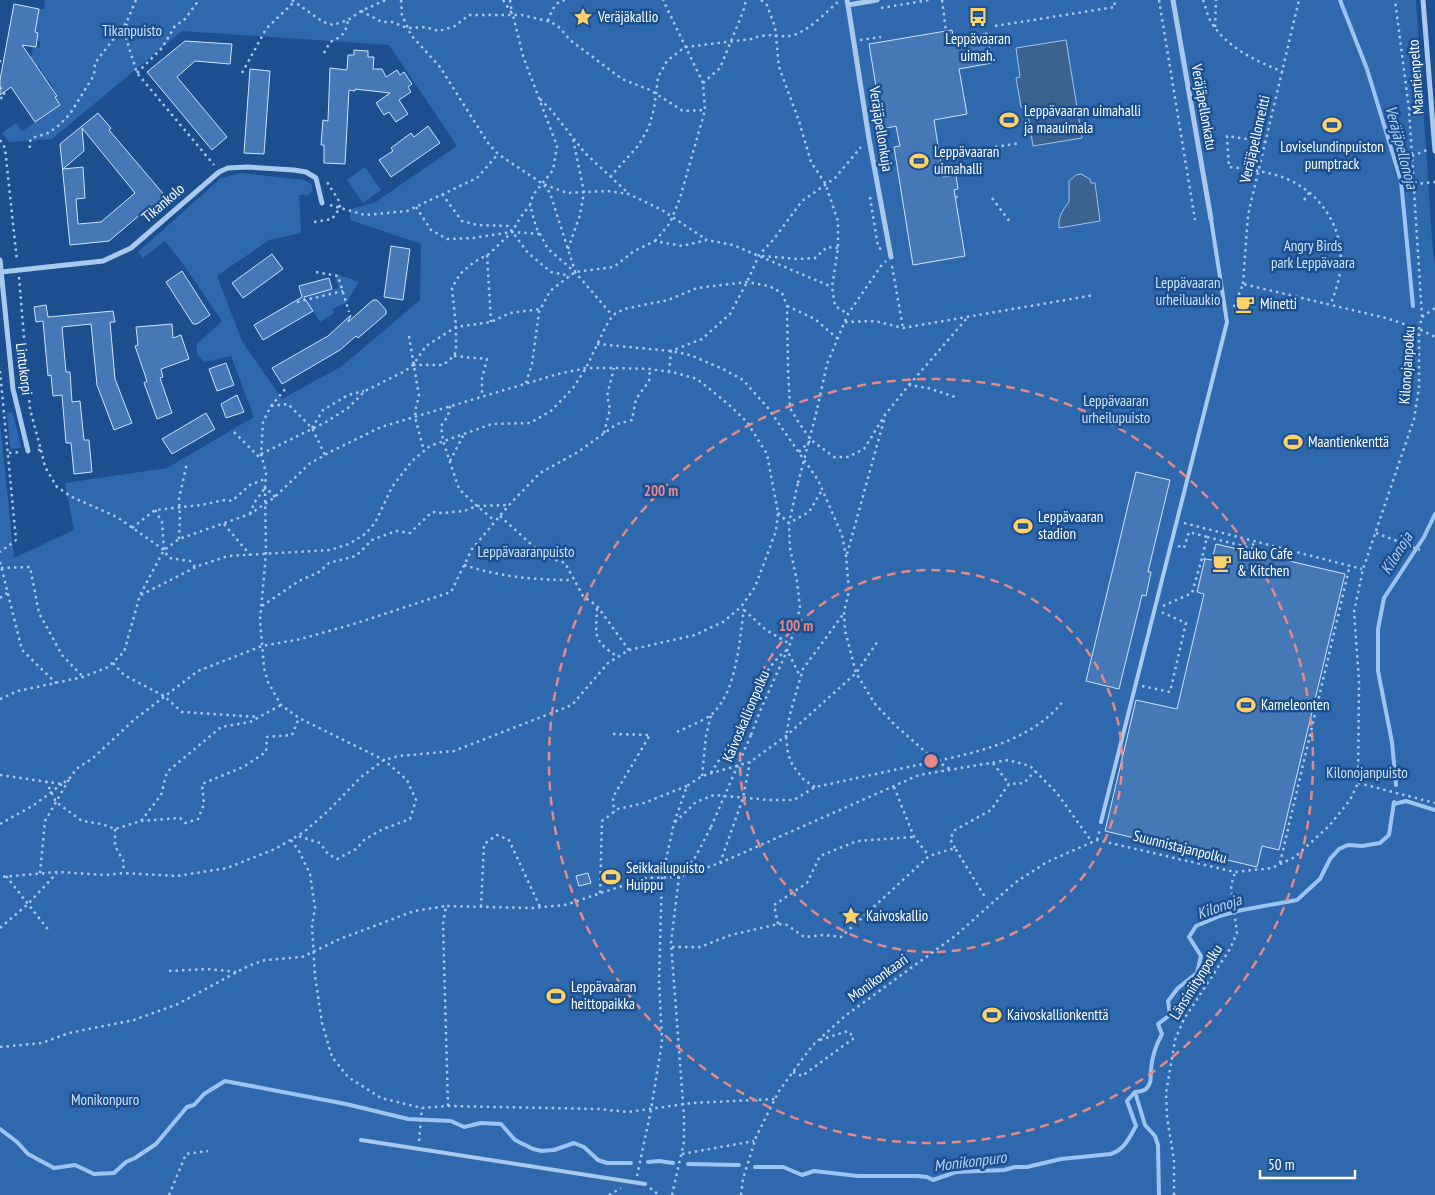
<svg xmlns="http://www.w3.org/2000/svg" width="1435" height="1195" font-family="'PT Sans Narrow',sans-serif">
  <rect width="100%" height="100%" fill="#1b4f8f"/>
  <path fill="#2e69ad" d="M45 0H1416L1433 253 1435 263V1195H0V422L14 558 74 530 65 483 167 468 254 417 231 356 204 362 197 354V344L222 321 181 261 165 241 143 258 138 252 221 178 241 173 305 180 312 185V191L308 195H299L301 233 269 240 217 276 242 341 282 399 342 366 420 300 421 244 350 220V209L374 203 457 146 389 45 182 31 52 139 9 142 2 133 16 123 22 131 60 105 55 97 57 95 49 80 47 81 39 66 37 67 33 61 30 62 33 47 39 48 40 42 37 41 38 33 35 32 39 9H44Z
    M365 167 381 190 363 203 347 180Z
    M334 273 359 282 346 303 332 309 334 313 320 322 308 302 307 296 338 288Z
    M12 412 16 425 21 448 12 449 10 446 7 413Z"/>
  <path fill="#3c6290" stroke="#9cc4f0" d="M1066 40 1082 138 1033 146 1027 107H1021L1016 78 1020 77 1016 48Z
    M1081 174 1090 179 1091 183H1095L1100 221 1059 228C1058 217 1062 211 1069 202V181L1076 175Z"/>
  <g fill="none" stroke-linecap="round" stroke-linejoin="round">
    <path stroke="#9cc4f0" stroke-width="4" d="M1340 0 1367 69 1401 181 1413 306
      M1396 785 1392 742 1378 671V629L1384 598 1424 537 1435 514
      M1394 804 1406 801 1435 810
      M1135 1092C1140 1092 1146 1091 1149 1085 1152 1080 1150 1075 1151 1069 1152 1057 1156 1045 1162 1034L1158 1024 1170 1015 1168 1001 1178 988 1197 973 1201 956 1189 937 1196 926 1220 916 1237 911 1297 900 1320 879 1330 859 1339 849 1348 845 1362 846 1380 843 1389 835 1394 802
      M1135 1092 1145 1125 1155 1136 1158 1145 1159 1195
      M0 1129 17 1142 28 1154 54 1168 75 1165 94 1174 114 1173 126 1162 135 1158 156 1144 187 1107 194 1105 204 1094 225 1081 346 1104 408 1119 451 1121 464 1127 481 1123 501 1124 515 1140 533 1149 542 1151 554 1150 574 1143 584 1147 598 1160 607 1163H631
      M648 1162 659 1161 673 1163
      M688 1164 739 1165
      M755 1167H783L802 1175 814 1171 858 1176H917L927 1177 933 1180 956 1172 1004 1170 1015 1167H1027L1061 1159 1111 1154C1125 1149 1129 1138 1136 1126L1127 1101 1135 1092"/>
  </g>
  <path fill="#4478b7" stroke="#cfe3fa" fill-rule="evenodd" d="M14 4 39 9 35 32 38 33 36 47 22 45 57 96 55 97 60 105 35 122 11 87 0 95V80Z
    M952 30 954 39 987 33 992 63 959 69 967 114 934 120 943 177 956 175 958 189 954 190 965 256 913 265 894 147 900 146 896 126 883 129 869 44Z
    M185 41 232 44 230 64 195 61 177 77 227 137 212 150 147 72Z
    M354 50 368 51V57H374L373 69H382L386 77 397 70 400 75 404 72 412 84 408 87 411 92 399 100 408 114 396 122 389 112 384 115 376 103 390 93 355 89V91L349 90 345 164 324 163V145H321L323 120 328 121 330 68 347 70 348 55H354Z
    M250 69 270 71 264 154 244 153Z
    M98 113 111 128 109 130 166 197 150 210 148 208 109 241 70 245 60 144ZM82 128 135 193 101 222 78 224 76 199 85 198 83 167 63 169 84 151Z
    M428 126 440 143 391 177 379 160 393 151 391 148 411 133 414 137Z
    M391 246 410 249 403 300 384 297Z
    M272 254 283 269 243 298 232 283Z
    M182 271 210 315 197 324H193L166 282Z
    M329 278 332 289 304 297 313 311 263 340 254 325 302 297 299 286Z
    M373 300H377L386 310V314L358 338 356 336 340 350 282 384 272 368 328 336 351 315 348 322Z
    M46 305 48 317 113 311 115 322H110L115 379 132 423 114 430 97 385 91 324 62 327 66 372H70L72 402 80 401 84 440H89L92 472 74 474 71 443H66L62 395 53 396 51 375 48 376 43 321 36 322 34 307Z
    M172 324 173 338 181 335 189 359 161 369 163 377 160 378 172 413 157 419 144 383 147 381 135 346 138 345 136 327Z
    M226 363 234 385 217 391 209 369Z
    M237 395 244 412 226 418 221 404Z
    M206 413 215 429 172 454 162 439Z
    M1136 472 1170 480 1148 572H1151L1146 596 1142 595 1119 689 1086 681Z
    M1216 544 1345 574 1279 850 1262 846 1257 867 1105 831 1136 700 1177 709 1204 594 1197 592 1205 559 1212 560Z
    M588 873 591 883 579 886 576 876Z"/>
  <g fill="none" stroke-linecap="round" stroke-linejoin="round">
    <path stroke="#a9c9ee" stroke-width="2.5" stroke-dasharray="2.5 4" stroke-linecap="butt" d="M136 0 127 21 126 38 137 73 214 165
      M292 0 323 22 333 25 348 20 361 11 386 0
      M401 0 402 15 411 35 440 67 488 143 498 154 543 184 567 193 607 191 629 194 662 210 707 240
      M503 0 513 15 523 56 557 146 553 170 533 195 530 205 536 227 548 249 575 272 612 315
      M510 0 512 14
      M761 0 767 5 775 27 779 67 799 121 811 162 825 183 838 221V248L832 287 835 306 848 314
      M942 0 946 31
      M1159 0 1195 220
      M1203 0C1206 8 1208 18 1213 25 1229 49 1257 61 1283 72
      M881 8 929 0
      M361 11 382 22H392L407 28 425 27 439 31 455 26 469 15H522L551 22 560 28 570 40 622 79 650 90 683 111 705 110
      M548 21C551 12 555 1 565 0
      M995 26 1115 7 1114 0
      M1215 27 1216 0
      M860 40 881 37
      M324 53 330 42C342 37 346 33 348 20
      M0 60V64
      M137 73 162 48 175 26 185 19 199 0
      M242 73 266 29 294 2
      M703 83 720 68 743 12 746 0
      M0 87 5 95 0 99
      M540 99 552 111 585 153 628 193
      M1409 109 1425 107
      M0 140 5 148 17 261
      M1266 142 1227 136 1229 167C1247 169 1265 171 1282 177 1321 191 1346 230 1340 271 1339 283 1334 294 1331 304
      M995 147 1020 143
      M30 148 29 143 32 138 48 133 57 127 70 114 94 75 95 63 126 23
      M1412 156 1427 150
      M610 177 638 146 649 127 654 109 658 77 667 61 685 47 752 39C768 31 782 39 794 35 811 29 825 13 838 2
      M1414 184 1435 182
      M544 185 550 193 575 271
      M442 194 462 221 477 225 508 226 528 253 551 272 570 276
      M870 197 878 247 882 250
      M955 197H961
      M992 198 1010 222
      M1304 200 1309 193
      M330 205 365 215 407 211 477 178 498 154
      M416 207 431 230 447 239 473 238 512 232 540 234
      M314 222 332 219 340 208 339 201 327 182
      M655 241 670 223 680 198 705 110 703 83 663 0
      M568 249 580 215 584 192 573 139
      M487 255 491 322
      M762 256 798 259 815 258 827 247 838 248
      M892 266 903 328
      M316 272 338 276 349 312
      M19 277 30 409 41 450H36
      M1243 284 1248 215 1299 0
      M297 302 343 291
      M787 306 815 319 838 339
      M1234 307 1243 284 1386 318 1419 329 1435 337
      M1422 317 1435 308
      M845 322 875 321 903 328 1094 295
      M409 336 419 396 416 407 415 417 424 451
      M597 344 671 351 690 355 723 369 743 380 768 408 818 480 842 535 846 556 849 591 844 612 845 630 856 673 875 704 895 725 936 761 952 770
      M454 356 487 359 482 378V396
      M413 365H443L454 356 456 351V327L452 288 460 274 474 262 489 254 512 232 520 218 530 205
      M0 371 16 540 0 552
      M669 372 671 351 702 339 730 314 747 282 759 255 774 239 802 201 835 178 861 147
      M526 383 532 364 539 312 550 291 575 272 614 267 634 251 655 241 682 246 707 240 733 245 832 287
      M909 385 968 317
      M271 406 288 404 312 428 325 455
      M450 406 448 416 441 426 443 441 459 489 477 506 495 521
      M816 414 827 364 848 314 881 266 886 261
      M312 428 323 410 348 395 364 391
      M234 432 261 459
      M604 433 610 409 607 396 614 368
      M41 450 45 467 57 487 72 497 117 517 164 550 169 558 190 561 195 567
      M799 452 811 440
      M9 453 21 452
      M261 454 326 422 348 408 365 391 405 371 413 365 426 346 456 327 491 322 510 313 541 309
      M450 461 464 434
      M265 487 266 554 260 620 264 668 268 682 281 705 299 718 384 760 407 780 416 800 410 819 383 829 364 840 356 849 337 859 328 854 320 843 298 836
      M275 497 265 487 266 473 261 454 263 422 271 406 287 387
      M155 510 162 522 164 550
      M778 513 789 523 809 512 822 490
      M250 514 254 503 265 488
      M500 516 544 556 565 563 583 596 597 606 629 650
      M1184 523 1362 569
      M224 524 250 555
      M132 528 155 510 201 505 225 500 232 501 250 485 265 479
      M1376 533 1420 550
      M1207 537 1288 557 1287 561
      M179 539 180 518 179 499 187 463
      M1178 546 1184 548 1189 532 1207 537 1202 558 1205 559
      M1251 552 1254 541
      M847 554 884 420
      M0 562 22 650 56 683
      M464 565C501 577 534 580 573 580
      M1 568 30 567 39 613 62 655 83 677
      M141 595 198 566 228 556 330 550 349 544 365 534 375 523 392 487 412 461 430 446 492 424 530 423 551 411 573 388 586 368 606 326 613 315 624 309 668 300 697 288 747 282 769 286 782 293 787 306 788 369 790 408 799 423 811 440 834 457H848L864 449 885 415 909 385 928 388 955 397
      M0 598 7 593
      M262 606 299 581 319 572 329 563 356 556 372 540 396 531 410 533 432 512 442 513 464 511 477 506 509 505
      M1163 606 1192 593 1202 558
      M597 608C596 636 592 640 618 657
      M744 610 766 630 790 644
      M113 663 124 675 164 696 182 712 259 717
      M1142 686 1170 692 1186 623 1161 612
      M0 699 18 691 83 677 108 667 124 652 140 595 164 550 179 539 250 514 275 497 309 464 332 451 381 427 558 374 586 368H614L650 369 676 373 697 379 727 403 747 422 767 454 778 513 776 531 766 558 755 587 741 607 723 622 695 635 629 650 608 663 572 705 454 751 399 756 384 760 361 777 328 811 304 832 275 849 227 868 177 876 123 873 106 875 58 872 0 877
      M677 732C687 727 704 721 712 714 737 691 739 642 744 609
      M613 734 650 735 613 797 614 812
      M751 735 760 711 790 644 800 608 797 581 790 548 789 523 798 483
      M993 763 1009 784
      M711 773C721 756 733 740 742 722 755 696 763 668 787 650L800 676
      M0 775 62 784 71 777 76 769 93 758 135 719 198 671 262 646 301 639 357 623 451 592 472 549 509 505 540 473 578 452 617 424 632 420 636 399 649 381 650 369
      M702 776 706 736 711 715
      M46 781 56 802 82 821 102 824 115 829 141 821 161 795 167 772 221 727 250 722 281 705
      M1358 783 1435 803
      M815 787 804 780 793 766 788 754 786 736 790 714 803 669 844 613
      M894 787 914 837 929 856
      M141 821 180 818 185 823 198 819 204 804 202 784 243 767 266 752 267 737 292 735 299 718
      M675 822 696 802 714 795 769 800H794L815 787C848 780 880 773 913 766 964 755 1030 745 1064 700
      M0 824 34 805 62 784
      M115 829V846L124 862 123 872
      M291 840 299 851 310 874 315 908 312 926 315 976 322 1023 332 1057 348 1077 381 1098 422 1108 448 1106 599 1109 628 1112 692 1103 775 1099
      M1097 840 1100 829
      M955 848 950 839 955 830 991 810 1009 784 1024 783 1035 771
      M720 863 743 798 750 762
      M1280 863 1350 565
      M40 873 45 821 70 778
      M6 876 50 932
      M600 893 602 821 618 809 644 803 687 786
      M481 907 484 844 497 835 509 840 540 907
      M778 924 774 905 807 883 820 856 857 841 914 837
      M0 928 28 904 57 873
      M672 947H700L731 935 778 924 787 925 804 937 824 935 841 937 929 856 955 848 985 897
      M169 971 208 969 237 972
      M0 1047 42 1043 69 1033 134 1020 178 1004 248 966 265 960 302 957 340 939 414 911 446 906
      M793 1072 802 1076 854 1038 848 1031 820 1040
      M448 1106 443 924 446 906 532 908 565 905 646 878 679 877 720 863 919 775 1008 760 1030 766 1057 793 1092 842
      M419 1141 422 1108
      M682 1154 754 1141
      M637 1176 651 1110 662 1042 659 980 662 878 674 823 687 786 702 776 750 762 786 736 856 673 878 641
      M650 1188 659 1195
      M169 1195 186 1154 208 1151
      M609 1195 621 1188
      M672 1195 684 1142V1116L671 943 679 877 696 856 711 827
      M741 1195 743 1179 756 1137 779 1091 812 1046 845 1016 955 936 1016 882 1047 862 1097 840 1235 872 1272 868 1295 857 1329 826 1350 800 1358 783 1359 681 1354 612 1363 569 1414 419 1419 388V329L1422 317 1409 109 1395 0
      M1174 1195V1160L1167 1117 1166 1093 1171 1064 1175 1040 1184 1019 1230 949 1237 933 1231 886 1235 872"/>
    <path stroke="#a9c9ee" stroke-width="4" d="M1101 822 1227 322 1211 219
      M361 1140 645 1184"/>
    <path stroke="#a9c9ee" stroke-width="5" d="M847 0 848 5 877 0
      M1173 0 1211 219
      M1423 0 1435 151
      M848 5 869 139 891 257
      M0 260 13 389 28 451
      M1 272 103 261 131 248 204 185 219 172 228 168 247 167 294 170 306 172 316 178 322 203"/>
    <path stroke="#a9c9ee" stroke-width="2.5" stroke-dasharray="2.5 4" stroke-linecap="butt" d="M798 483 816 414
      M711 827 751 735"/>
  </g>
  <g fill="none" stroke="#e88989" stroke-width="2.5" stroke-dasharray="9 6">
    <circle cx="931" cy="761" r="191"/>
    <circle cx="931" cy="761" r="382"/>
  </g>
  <defs>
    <g id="sight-bare" transform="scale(1.5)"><path d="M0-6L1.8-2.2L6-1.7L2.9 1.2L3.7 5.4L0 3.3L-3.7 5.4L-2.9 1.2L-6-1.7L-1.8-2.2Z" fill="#ffd166" stroke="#1b4f8f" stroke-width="2.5" paint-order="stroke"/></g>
    <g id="bus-bare" transform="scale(1.5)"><path d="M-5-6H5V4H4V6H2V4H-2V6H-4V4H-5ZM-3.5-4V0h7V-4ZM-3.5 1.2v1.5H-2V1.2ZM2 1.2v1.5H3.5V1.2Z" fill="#ffd166" stroke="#1b4f8f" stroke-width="2.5" paint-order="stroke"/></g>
    <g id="stadium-bare" transform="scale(1.5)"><path d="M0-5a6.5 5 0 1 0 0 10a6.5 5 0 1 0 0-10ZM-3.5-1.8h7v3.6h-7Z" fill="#ffd166" stroke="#1b4f8f" stroke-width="2.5" paint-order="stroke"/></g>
    <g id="cafe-bare" transform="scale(1.5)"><path d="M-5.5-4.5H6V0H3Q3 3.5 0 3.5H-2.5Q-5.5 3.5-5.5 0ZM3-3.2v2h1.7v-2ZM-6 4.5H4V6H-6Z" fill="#ffd166" stroke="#1b4f8f" stroke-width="2.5" paint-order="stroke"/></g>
  </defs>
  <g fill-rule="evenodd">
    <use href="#sight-bare" x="583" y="17"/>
    <use href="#bus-bare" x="978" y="17"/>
    <use href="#stadium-bare" x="1009" y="120"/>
    <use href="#stadium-bare" x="1332" y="125"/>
    <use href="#stadium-bare" x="919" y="161"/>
    <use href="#cafe-bare" x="1245" y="304"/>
    <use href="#stadium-bare" x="1293" y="442"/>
    <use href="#stadium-bare" x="1023" y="526"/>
    <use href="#cafe-bare" x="1222" y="563"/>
    <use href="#stadium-bare" x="1246" y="705"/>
    <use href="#stadium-bare" x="611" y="877"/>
    <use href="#sight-bare" x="851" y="916"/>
    <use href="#stadium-bare" x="556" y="996"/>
    <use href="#stadium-bare" x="992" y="1015"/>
  </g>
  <g text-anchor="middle" stroke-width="5" stroke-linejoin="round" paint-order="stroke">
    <g font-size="15" fill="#fff" stroke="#1b4f8f" text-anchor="start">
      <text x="598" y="22">Veräjäkallio</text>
      <text x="978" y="44" text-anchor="middle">Leppävaaran<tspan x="978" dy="17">uimah.</tspan></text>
      <text x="1024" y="116">Leppävaaran uimahalli<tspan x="1024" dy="17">ja maauimala</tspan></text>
      <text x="1332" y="152" text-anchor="middle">Loviselundinpuiston<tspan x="1332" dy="17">pumptrack</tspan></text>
      <text x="934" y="157">Leppävaaran<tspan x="934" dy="17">uimahalli</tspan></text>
      <text x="1260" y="309">Minetti</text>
      <text x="1308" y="447">Maantienkenttä</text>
      <text x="1038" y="522">Leppävaaran<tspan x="1038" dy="17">stadion</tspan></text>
      <text x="1237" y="559">Tauko Cafe<tspan x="1237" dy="17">&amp; Kitchen</tspan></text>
      <text x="1261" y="710">Kameleonten</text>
      <text x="626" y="873">Seikkailupuisto<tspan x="626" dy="17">Huippu</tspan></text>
      <text x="866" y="921">Kaivoskallio</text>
      <text x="571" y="992">Leppävaaran<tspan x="571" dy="17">heittopaikka</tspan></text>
      <text x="1007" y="1020">Kaivoskallionkenttä</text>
    </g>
    <g font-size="15" fill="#cfe3fa" stroke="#1b4f8f">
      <text x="132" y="36">Tikanpuisto</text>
      <text x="1313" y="251">Angry Birds<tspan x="1313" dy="17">park Leppävaara</tspan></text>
      <text x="1188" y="288">Leppävaaran<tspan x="1188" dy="17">urheiluaukio</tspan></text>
      <text x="1116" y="406">Leppävaaran<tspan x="1116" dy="17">urheilupuisto</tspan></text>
      <text x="526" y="557">Leppävaaranpuisto</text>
      <text x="1367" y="778">Kilonojanpuisto</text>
      <text x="105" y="1105">Monikonpuro</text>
    </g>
    <g font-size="15" fill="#fff" stroke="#1b4f8f">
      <text transform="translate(1416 77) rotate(-94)" y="5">Maantienpelto</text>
      <text transform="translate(1204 107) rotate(80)" y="5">Veräjäpellonkatu</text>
      <text transform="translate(881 129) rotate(81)" y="5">Veräjäpellonkuja</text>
      <text transform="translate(1255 139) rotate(-77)" y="5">Veräjäpellonreitti</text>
      <text transform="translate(163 203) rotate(-41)" y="5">Tikankolo</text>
      <text transform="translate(1407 365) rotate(-86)" y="5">Kilonojanpolku</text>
      <text transform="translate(24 369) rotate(83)" y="5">Lintukorpi</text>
      <text transform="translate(746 716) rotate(-67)" y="5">Kaivoskallionpolku</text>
      <text transform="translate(1180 847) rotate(14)" y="5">Suunnistajanpolku</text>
      <text transform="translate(878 978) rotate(-36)" y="5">Monikonkaari</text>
      <text transform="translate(1196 982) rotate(-58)" y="5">Länsiniitynpolku</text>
    </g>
    <g font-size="16" font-style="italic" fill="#b5d3f5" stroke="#1b4f8f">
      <text transform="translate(1402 147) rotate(75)" y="6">Veräjäpellonoja</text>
      <text transform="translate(1396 553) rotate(-58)" y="6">Kilonoja</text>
      <text transform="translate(1219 906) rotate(-19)" y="6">Kilonoja</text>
      <text transform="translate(970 1161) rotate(-7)" y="6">Monikonpuro</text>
    </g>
  </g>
  <circle cx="931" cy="761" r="8" fill="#e88989" stroke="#1b4f8f" stroke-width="2.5"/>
  <g font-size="15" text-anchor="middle" font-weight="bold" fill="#e88989" stroke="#1b4f8f" stroke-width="5" stroke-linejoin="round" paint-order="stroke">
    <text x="661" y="496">200 m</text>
    <text x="796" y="631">100 m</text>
  </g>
  <path d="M1260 1170v8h95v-8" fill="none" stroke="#ffffff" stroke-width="2.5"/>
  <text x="1268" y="1170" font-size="15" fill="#ffffff" stroke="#1b4f8f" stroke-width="4" paint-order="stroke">50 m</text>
</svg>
